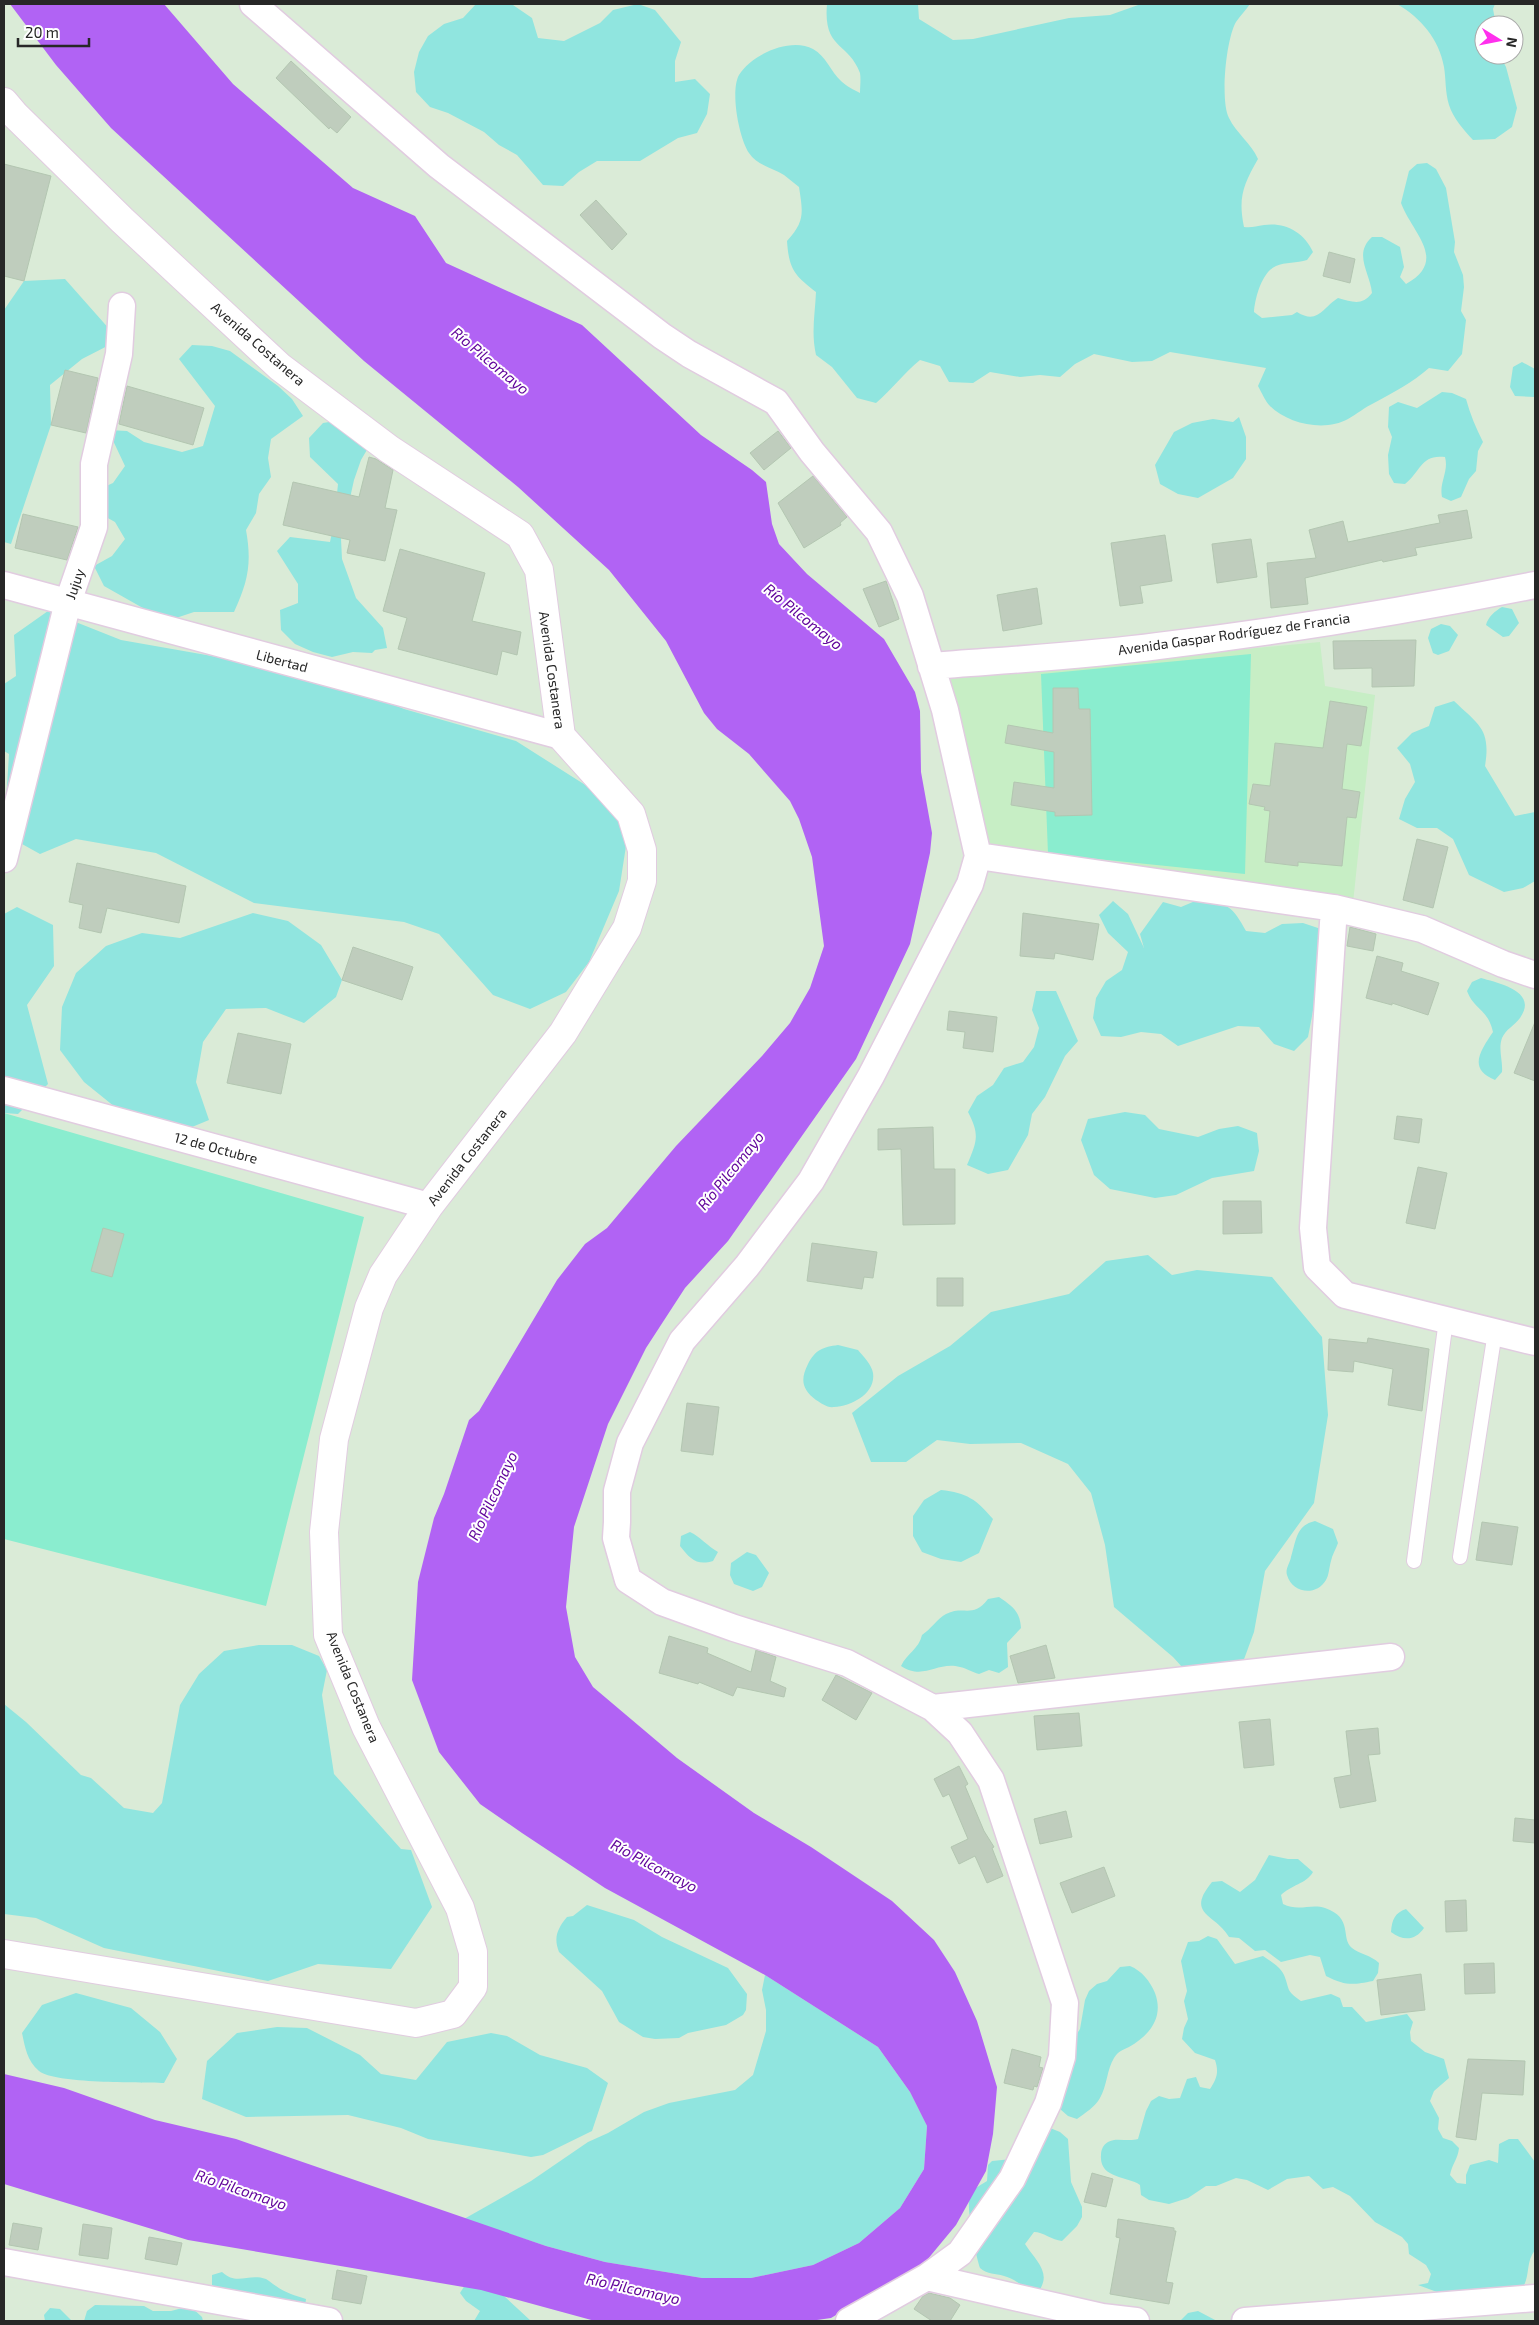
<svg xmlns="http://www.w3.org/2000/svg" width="1539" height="2325" font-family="'Exo 2',sans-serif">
  <rect width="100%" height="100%" fill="#daebd7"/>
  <path fill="#c7eec5" d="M1320 642 1325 686 1375 695 1353 903 989 850 950 677Z"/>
  <path fill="#90e5df" d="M476 4 513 5 532 18 538 38 564 41 600 23 613 10 638 4 655 10 681 42 675 61V82L695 79 710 94 707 114 697 133 678 138 640 161H597L579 172 563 186 543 185 517 155 499 145 484 132 448 113 430 107 416 92 414 72 419 52 428 36 444 24 463 18Z
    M827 4H918L919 19 953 40 973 39 1069 18 1110 15 1141 4H1250C1246 10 1240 16 1236 22 1226 39 1220 101 1229 118 1236 133 1251 143 1258 159 1243 185 1238 198 1244 227 1252 228 1256 226 1264 225 1285 222 1304 232 1313 252L1307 260C1297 263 1285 262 1276 266 1262 272 1255 298 1254 312L1262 318 1292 315 1297 312C1318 325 1322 308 1338 298 1353 302 1362 306 1372 293 1370 273 1353 254 1372 237H1382L1400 247 1404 267 1400 277 1406 284C1449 260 1412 233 1401 203L1409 171 1417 164 1427 163 1436 169 1446 188 1455 242 1454 252 1463 275 1464 287 1461 311 1466 320 1462 354 1448 371 1429 368C1412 383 1394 392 1374 403 1365 407 1357 414 1348 419 1325 432 1288 424 1270 406 1265 401 1262 393 1258 386L1266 368 1170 352 1152 361 1132 362 1094 354 1075 364 1060 377 1040 375 1020 377 990 372 973 383 949 382 940 366 920 360C904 373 892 389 876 403L857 398 832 367 816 355C811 332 815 315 816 292 794 275 789 269 787 241 805 221 803 213 799 187 794 183 789 179 784 175 772 168 757 165 749 153 739 138 730 91 739 75 752 54 791 37 813 49 826 56 831 72 841 81 846 86 854 90 860 93 860 87 861 79 860 73 848 41 823 50 827 4Z
    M1397 4H1495L1493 9 1496 25H1484V55H1500L1506 67 1517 108 1512 127 1495 139 1473 140C1464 130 1453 118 1449 105 1445 92 1446 79 1444 67 1439 39 1421 18 1397 4Z
    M65 279 119 340 82 359 50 385 51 425 11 544 4 542V310L24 281Z
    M192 345 212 346 230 351 278 386 292 399 303 416 271 439 268 458 271 477 259 494 256 513 246 530C252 563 248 582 234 612H194L176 618 157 616 104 586 94 566 112 556 125 539 115 522 97 512 95 491 113 483 125 466 108 430 127 431 144 442 182 452 203 446 215 406 179 359Z
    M1522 362 1535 369 1534 397 1515 396 1510 387 1513 367Z
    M1442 392 1452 393 1466 399C1470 414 1476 428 1483 442L1478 451 1476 471 1469 479 1461 497 1451 501 1442 497C1439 482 1449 472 1445 457 1421 454 1421 471 1405 484L1394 483 1389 474 1388 455 1392 437 1388 427 1389 407 1398 402 1417 408Z
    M1239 417 1246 437V459L1233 478 1198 498 1178 494 1160 484 1155 465 1174 432 1192 423 1213 419 1233 422Z
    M342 420 371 443 361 460 354 480 341 539 342 559 356 598 383 628 387 648 375 650 372 653 353 652 332 657 313 652 295 644 281 630 280 610 298 603V584L277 551 290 537 330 542 334 523 338 484 310 457 309 438 323 423Z
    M1502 607 1512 609 1519 623 1509 636 1503 637 1486 625C1488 617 1495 611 1502 607Z
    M48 611 121 640 326 676 404 709 516 741 631 814 619 891 589 962 566 992 530 1009 493 995 439 934 404 922 254 903 156 853 76 839 40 854 4 834 9 754 4 751V684L16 676 14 635Z
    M1441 624 1450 626 1458 635 1449 651 1438 655 1433 653 1428 638 1431 629Z
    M1454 701C1479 725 1491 729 1485 766L1515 816 1535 812V881L1523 888 1504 892 1469 875 1453 839 1437 828H1417L1399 819 1405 799 1415 782 1410 764 1397 748 1412 733 1429 726 1435 707Z
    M1200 899C1227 902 1233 907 1246 931L1265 933 1282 924 1303 923 1321 929 1316 995 1308 1037 1294 1051 1274 1044 1259 1027 1238 1026 1178 1046 1161 1034 1141 1032 1121 1037 1101 1036 1093 1018 1096 998 1106 981 1122 970 1128 952 1108 933 1099 915 1113 901 1128 914 1144 948 1140 934 1163 902 1181 907Z
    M17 907 53 925 54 966 27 1005 48 1084 18 1114 4 1113V914Z
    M253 913 288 921 321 945 342 980 336 997 304 1023 266 1008 226 1009 203 1042 196 1082 209 1120 192 1127 151 1123 115 1107 84 1082 60 1050 62 1007 76 973 106 946 142 933 180 938Z
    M1481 978C1498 983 1539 991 1520 1018 1514 1026 1506 1029 1502 1038 1498 1049 1503 1061 1502 1072L1495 1080C1467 1069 1481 1050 1493 1032 1488 1009 1474 1010 1467 991L1472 982Z
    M1036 991H1056L1078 1041 1065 1056 1045 1097 1032 1114 1028 1135 1008 1170 988 1174 967 1165C977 1141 980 1135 968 1112L977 1096 993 1085 1004 1068 1023 1062 1034 1047 1039 1028 1032 1010Z
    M1125 1112 1145 1115 1159 1129 1198 1137 1219 1129 1238 1126 1257 1133 1259 1151 1254 1171 1212 1178 1176 1195 1155 1198 1110 1189 1094 1175 1081 1140 1088 1119Z
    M1148 1255 1172 1275 1197 1270 1272 1277 1322 1337 1328 1415 1314 1503 1265 1571 1254 1632 1239 1673 1203 1690 1173 1657 1114 1607 1105 1545 1091 1493 1068 1464 1021 1443 970 1444 937 1440 906 1462H871L852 1413 898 1376 950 1346 991 1312 1069 1294 1106 1261Z
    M838 1345 858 1350C863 1356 872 1365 873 1373 876 1393 852 1406 834 1407 827 1408 821 1403 816 1400 802 1389 800 1380 808 1364 815 1350 823 1347 838 1345Z
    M941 1490C967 1493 976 1499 993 1519L979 1553 961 1562 941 1559 922 1552 913 1536V1516L924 1500Z
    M1315 1521 1333 1529 1338 1543C1336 1549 1332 1555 1331 1561 1329 1568 1329 1575 1326 1580 1316 1597 1292 1593 1287 1575 1285 1569 1290 1563 1291 1557 1296 1541 1296 1525 1315 1521Z
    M690 1532C701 1537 707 1546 718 1552L713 1561C697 1566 690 1559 680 1546L681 1536Z
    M747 1552 756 1555 769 1573 762 1587 753 1591 734 1584 730 1575 731 1563Z
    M999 1597C1012 1606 1020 1611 1021 1628L1007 1643 1008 1667 999 1673 989 1670 979 1674C972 1672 966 1668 960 1667 937 1661 924 1681 901 1666 907 1653 919 1649 922 1635 931 1629 937 1619 946 1614 964 1605 973 1619 988 1599Z
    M259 1645H292L319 1656 327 1670 322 1695 334 1774 401 1849 411 1850 432 1907 391 1969 318 1964 268 1981 104 1948 36 1918 4 1914V1704L26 1722 81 1775 91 1778 124 1808 153 1813 162 1803 180 1705 199 1674 224 1651Z
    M1269 1855 1288 1859H1298L1313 1872C1306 1884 1291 1885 1281 1895L1283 1904C1299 1912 1311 1903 1325 1908 1354 1918 1340 1938 1352 1948 1359 1954 1371 1955 1379 1963L1378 1973 1373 1981C1352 1985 1346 1986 1326 1976L1320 1957 1310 1955 1281 1962 1265 1950 1255 1951 1239 1938 1229 1937C1215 1913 1185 1915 1212 1882L1222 1881 1240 1892 1255 1880Z
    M587 1905 634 1920 662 1937 728 1968 747 1994 746 2010 743 2015 726 2025 688 2033 679 2038 655 2039 643 2037 619 2022 602 1991 559 1952C553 1937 558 1928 567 1917L573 1916Z
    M1406 1909 1424 1928C1415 1941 1403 1941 1391 1932 1392 1919 1395 1913 1406 1909Z
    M1208 1936 1217 1939 1235 1964 1263 1956C1270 1961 1280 1966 1284 1975 1290 1989 1285 1990 1301 2001L1331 1994 1340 1998 1343 2007H1352L1366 2022 1407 2014 1413 2022 1410 2032 1411 2041 1425 2052 1444 2059 1449 2078 1434 2091 1430 2101 1439 2118 1438 2129 1443 2138 1452 2141 1459 2148C1458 2159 1452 2164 1450 2175L1457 2183 1466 2184V2175L1470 2165 1489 2160 1498 2163 1499 2144 1509 2139H1518L1535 2162V2250C1525 2263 1531 2275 1522 2289L1446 2301 1437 2292 1418 2285 1428 2283 1431 2274 1426 2265 1409 2254 1408 2244 1402 2237 1375 2222 1350 2196 1333 2187 1323 2189 1309 2176 1287 2179 1268 2190 1247 2180 1236 2178 1216 2186H1206L1188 2198 1169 2204 1149 2200 1141 2195 1140 2185C1127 2176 1099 2179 1101 2155 1101 2150 1103 2145 1108 2142 1116 2137 1128 2142 1138 2139L1146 2111 1151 2101 1159 2096 1169 2099 1180 2098 1187 2079 1196 2077 1200 2087 1210 2089C1217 2078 1219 2072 1215 2060L1195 2053 1182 2039 1184 2028 1188 2019 1184 2001 1187 1991 1181 1961 1188 1942 1199 1941Z
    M1130 1966C1142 1971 1150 1981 1155 1993 1164 2017 1150 2035 1129 2047 1123 2050 1118 2051 1114 2058 1107 2069 1107 2086 1100 2098 1095 2107 1085 2113 1077 2119L1068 2116 1060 2109 1069 2046 1080 2029 1085 2000 1089 1991 1097 1984 1107 1981 1120 1967Z
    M765 1975 878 2047 910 2092 927 2126 924 2169 900 2208 859 2243 813 2265 751 2278H702L605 2262 546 2246 464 2219 531 2181 588 2142 608 2133 644 2112 669 2103 735 2090 753 2075 766 2031V2010L762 1990Z
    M76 1993 131 2008 160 2032 177 2059 164 2083C140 2082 55 2084 39 2071 27 2061 25 2047 22 2033L42 2005Z
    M277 2027 307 2028 360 2055 381 2074 416 2080 447 2042 491 2033 507 2036 540 2055 587 2068 608 2083 592 2131 543 2155 531 2157 428 2139 401 2128 348 2115 246 2117 202 2099 207 2061 237 2033Z
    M1050 2128 1060 2132 1068 2139 1071 2182 1082 2207V2217L1077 2226 1062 2241C1052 2240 1043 2232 1034 2232L1025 2244C1035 2260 1053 2273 1038 2292 1024 2290 1017 2279 1004 2276 995 2273 988 2275 980 2268 976 2256 964 2201 971 2192 975 2188 982 2184 987 2181L988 2165 992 2161 1012 2159Z
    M475 2269 531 2321H474L480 2311 466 2301 460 2293Z
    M222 2272C237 2286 248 2273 266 2279 270 2281 272 2284 276 2286 284 2292 296 2296 306 2299L304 2314 296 2321H246L238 2316 212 2285V2275Z
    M95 2305 144 2306 153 2311H171L190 2306 202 2317 203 2321H84L87 2311Z
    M50 2308 60 2309 72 2321H45L44 2315Z
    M1198 2311 1217 2321H1180L1188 2313Z"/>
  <path fill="#8aedcf" d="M1251 654 1245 874 1048 854 1041 674Z
    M4 1113 364 1217 266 1606 4 1539Z"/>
  <path fill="#b163f4" d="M10 4H164L233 84 353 188 415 216 446 263 582 325 701 435 752 470 766 482 772 524 779 544 807 574 884 639 915 692 920 711 921 772 932 833 930 853 910 944 856 1059 728 1241 685 1288 646 1348 608 1424 574 1527 566 1607 575 1657 593 1687 677 1758 754 1813 811 1847 892 1901 934 1940 955 1972 977 2021 997 2087 993 2134 986 2171 956 2225 927 2260 908 2273 831 2318 810 2321H595L481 2290 188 2240 4 2184V2074L64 2088 155 2120 236 2139 546 2246 605 2262 702 2278H751L813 2265 859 2243 900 2208 924 2169 927 2126 910 2092 878 2047 765 1975 605 1888 522 1833 480 1804 439 1752 412 1680 418 1582 434 1518 444 1494 469 1420 479 1411 557 1280 585 1244 607 1228 676 1146 762 1056 790 1023 810 988 824 946 812 857 799 819 790 801 749 754 717 729 704 713 666 641 609 570 518 487 364 361 111 128 56 65Z"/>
  <path fill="#bfcdbd" stroke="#b3c6b1" d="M291 61 351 117 337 133 330 127 329 129 276 78Z
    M4 164 51 176 24 281 4 276Z
    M596 200 627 234 612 250 580 215Z
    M1329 252 1355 259 1350 283 1323 276Z
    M65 370 98 378 86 433 51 425Z
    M127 386 204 408 193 445 119 424Z
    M778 431 791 448 764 470 750 453Z
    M369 457 376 459 393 470 385 508 397 510 385 561 347 553 350 540 283 525 293 482 359 497Z
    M813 476 847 517 840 523 841 525 804 548 778 503Z
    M1467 510 1472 538 1415 548 1417 555 1383 562 1382 560 1305 578 1308 604 1271 608 1267 563 1316 558 1309 530 1343 521 1348 542 1429 525 1440 523 1438 515Z
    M23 514 78 527 67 560 15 548Z
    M1165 535 1172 581 1140 586 1143 603 1120 606 1111 543Z
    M1251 539 1257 577 1217 583 1212 544Z
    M400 549 485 573 472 621 521 632 517 655 502 651 497 675 398 649 407 618 383 611Z
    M886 581 899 619 879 627 863 589Z
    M1037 588 1042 624 1003 631 997 595Z
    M1416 640 1414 686 1372 687V668L1334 669 1333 641Z
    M1053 688H1078L1079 709H1090L1092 815 1055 816V812L1011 805 1014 782 1054 788V752L1005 743 1008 725 1053 733Z
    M1330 701 1367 707 1361 746 1347 744 1342 789 1360 792 1356 818 1347 817 1342 866 1298 862V866L1265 862 1270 811 1264 810 1265 807 1249 804 1253 784 1270 786 1275 743 1323 748Z
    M1417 839 1448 847 1433 908 1403 900Z
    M77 863 186 886 179 923 107 908 101 933 79 928 83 905 69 902Z
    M1023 913 1099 924 1093 960 1055 953 1054 959 1020 956Z
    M1350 927 1376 934 1373 951 1347 946Z
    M353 947 413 967 402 1000 342 980Z
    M1377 956 1403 963 1401 971 1439 983 1428 1015 1392 1003V1005L1366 998Z
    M949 1011 997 1017 993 1052 963 1048 965 1032 947 1030Z
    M1535 1022V1081L1514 1073Z
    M238 1033 291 1044 281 1094 227 1083Z
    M1397 1116 1422 1119 1419 1143 1394 1139Z
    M933 1127 934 1169H955V1224L903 1225 901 1149 878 1150V1129Z
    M1418 1167 1447 1173 1435 1229 1406 1223Z
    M1223 1201H1261L1262 1233 1223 1234Z
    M103 1228 124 1234 112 1277 91 1271Z
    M812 1243 877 1252 873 1278 864 1277 862 1289 807 1281Z
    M937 1278H963V1306H937Z
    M1368 1338 1429 1349 1422 1411 1388 1405 1393 1369 1354 1361 1353 1372 1328 1370 1329 1339 1367 1343Z
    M687 1403 719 1407 713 1455 681 1451Z
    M1482 1522 1518 1527 1512 1565 1476 1560Z
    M669 1636 708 1648 707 1653 751 1672 756 1650 776 1657 770 1681 786 1688 784 1697 737 1687 733 1696 699 1682 698 1684 659 1673Z
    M1046 1645 1055 1678 1018 1683 1010 1656Z
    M836 1675 872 1693 856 1720 822 1700Z
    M1079 1713 1082 1746 1037 1750 1034 1716Z
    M1270 1719 1274 1765 1244 1768 1239 1722Z
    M1378 1728 1380 1754 1368 1755 1376 1801 1340 1808 1334 1778 1351 1775 1346 1731Z
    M959 1766 968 1784 965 1786 984 1831 994 1847 992 1848 1003 1876 987 1883 975 1856 959 1864 951 1847 968 1839 949 1794 943 1797 934 1779Z
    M1066 1811 1072 1837 1040 1844 1034 1819Z
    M1515 1818 1535 1820V1843L1513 1841Z
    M1104 1867 1115 1896 1072 1913 1060 1883Z
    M1466 1900 1467 1931 1446 1932 1445 1901Z
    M1494 1963 1495 1993 1465 1994 1464 1964Z
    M1421 1974 1425 2010 1381 2015 1377 1980Z
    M1012 2049 1041 2057 1039 2067 1043 2068 1037 2087 1034 2086 1033 2090 1004 2083Z
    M1468 2059 1525 2061 1523 2095 1482 2093 1476 2140 1456 2137Z
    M1092 2173 1113 2179 1106 2207 1084 2202Z
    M1118 2219 1174 2228V2231H1176L1166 2282 1173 2283 1169 2304 1110 2294 1120 2238 1116 2237Z
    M13 2223 42 2228 38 2250 9 2245Z
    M83 2224 112 2228 108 2259 79 2255Z
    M149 2237 182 2243 177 2265 145 2259Z
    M337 2270 367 2276 361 2304 332 2299Z
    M929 2293 950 2298 960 2305 950 2321H932L914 2309 923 2296Z"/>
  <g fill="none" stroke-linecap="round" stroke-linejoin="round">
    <g stroke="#e1cce0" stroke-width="16">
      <path id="service" d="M1460 1557 1495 1332
        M1414 1561 1446 1320"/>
    </g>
    <g stroke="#e1cce0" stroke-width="29">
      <path id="minor" d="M253 4 439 166 662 336 689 354 776 402 812 452 879 532 910 596 945 710 978 856 970 884 871 1076 811 1181 747 1266 682 1341 630 1443 617 1491V1522L616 1538 628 1580 662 1602 734 1628 847 1663 933 1708 960 1733 991 1780 1065 2003 1062 2057 1048 2103 1012 2179 960 2253 927 2277 849 2321
        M4 585 561 736
        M931 666C1007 660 1083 656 1158 646 1285 631 1410 610 1535 585
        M978 856 1334 908 1422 929 1503 964 1535 975
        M4 859 68 602 94 527V464L119 354 122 306
        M1334 908 1313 1228 1317 1267 1345 1295 1535 1342
        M4 1090 429 1206
        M933 1708 1391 1657
        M4 2262 329 2321
        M927 2277 1102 2317 1136 2321
        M1245 2321 1535 2298"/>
    </g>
    <g stroke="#e1cce0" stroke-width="30">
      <path id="tertiary" d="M4 102 15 115 122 220 280 367 389 449 520 535 539 570 561 736 631 814 642 850V881L627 928 563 1033 429 1206 383 1275 369 1308 334 1439 324 1532 328 1635 366 1727 460 1908 473 1952V1987L453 2014 416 2023 4 1954"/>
    </g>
    <use href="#service" stroke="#fff" stroke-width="14"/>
    <use href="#minor" stroke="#fff" stroke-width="26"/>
    <use href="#tertiary" stroke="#fff" stroke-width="28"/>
  </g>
  <g text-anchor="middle" stroke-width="4" stroke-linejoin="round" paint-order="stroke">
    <g font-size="14" fill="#272727" stroke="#fff">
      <text transform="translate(258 344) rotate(41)" y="5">Avenida Costanera</text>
      <text transform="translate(75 584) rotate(-71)" y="5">Jujuy</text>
      <text transform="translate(1234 634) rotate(-8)" y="5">Avenida Gaspar Rodríguez de Francia</text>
      <text transform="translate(282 661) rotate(15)" y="5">Libertad</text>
      <text transform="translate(552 670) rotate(82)" y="5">Avenida Costanera</text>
      <text transform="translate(216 1148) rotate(15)" y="5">12 de Octubre</text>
      <text transform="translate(467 1157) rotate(-52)" y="5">Avenida Costanera</text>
      <text transform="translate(353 1687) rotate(68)" y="5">Avenida Costanera</text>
    </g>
    <g font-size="15" font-style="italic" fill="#62079b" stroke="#fff">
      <text transform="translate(490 361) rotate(40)" y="5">Río Pilcomayo</text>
      <text transform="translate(803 617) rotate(39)" y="5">Río Pilcomayo</text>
      <text transform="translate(731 1171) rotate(-51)" y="5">Río Pilcomayo</text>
      <text transform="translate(493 1496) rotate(-65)" y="5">Río Pilcomayo</text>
      <text transform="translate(654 1866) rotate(28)" y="5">Río Pilcomayo</text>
      <text transform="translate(241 2190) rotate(19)" y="5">Río Pilcomayo</text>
      <text transform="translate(633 2289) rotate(13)" y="5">Río Pilcomayo</text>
    </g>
  </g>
  <rect width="1539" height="2325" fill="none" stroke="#272727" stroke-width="10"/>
  <g transform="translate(1499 40) rotate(100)"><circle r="24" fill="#ffffff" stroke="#a9a9a9"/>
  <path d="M0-4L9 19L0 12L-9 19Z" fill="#ff30ed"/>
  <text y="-8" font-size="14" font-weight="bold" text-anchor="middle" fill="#272727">N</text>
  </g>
  <path d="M18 38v8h71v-8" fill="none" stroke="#272727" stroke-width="2.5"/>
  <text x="25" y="38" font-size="15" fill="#272727" stroke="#ffffff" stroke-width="4" paint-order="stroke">20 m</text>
</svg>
